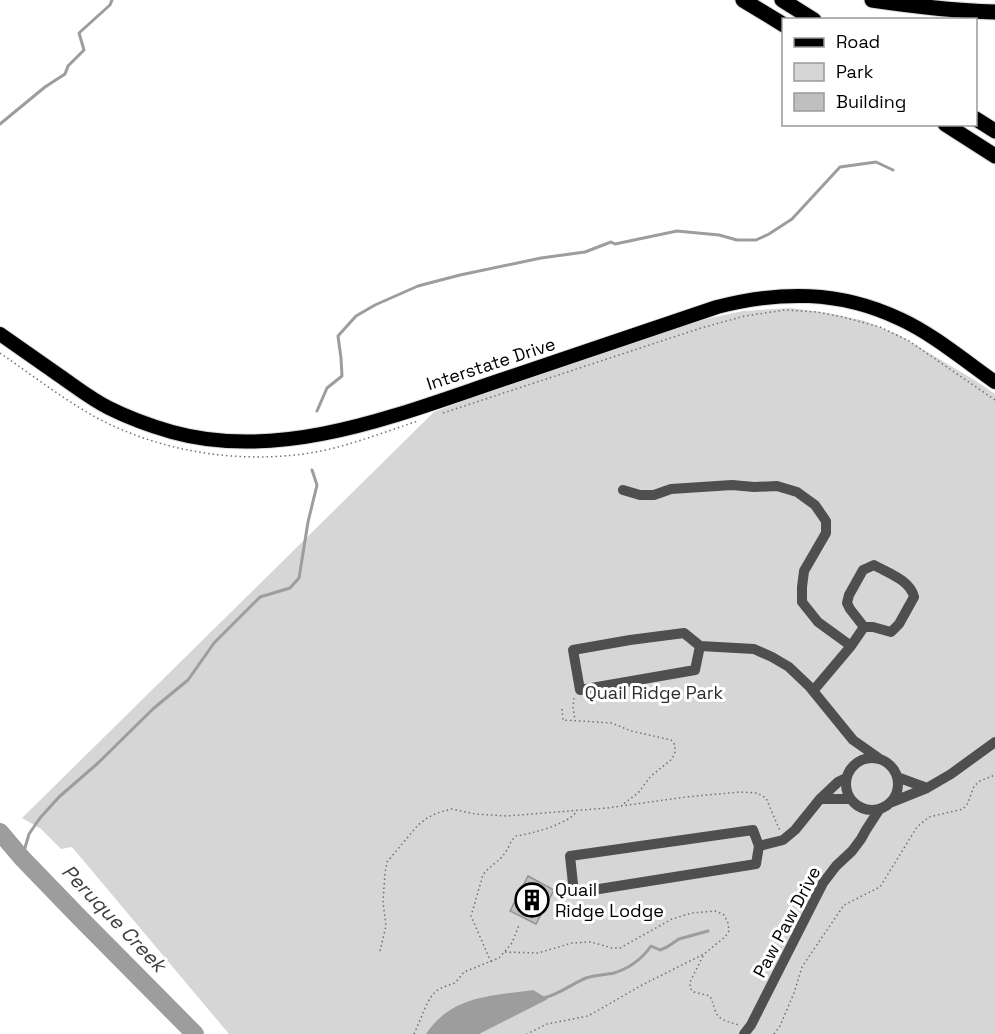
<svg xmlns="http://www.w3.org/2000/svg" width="995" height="1034" font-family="'Space Grotesk',sans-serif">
  <rect width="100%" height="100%" fill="#fff"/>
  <path fill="#d6d6d6" d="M791 308 828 313 865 321 899 335 976 381 995 394V1034H229L72 847 61 849 41 829 22 818 434 412 494 389 682 324 743 311Z"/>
  <path fill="#9d9d9d" d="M533 990 548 999 479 1034H426C452 995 492 996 533 990Z"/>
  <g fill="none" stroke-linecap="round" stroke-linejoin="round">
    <path stroke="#9d9d9d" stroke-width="3" d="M0 124 45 87 65 74 68 66 84 50 79 33 110 5 112 0
      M317 411 327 388 342 376 341 358 338 336 356 316 375 305 418 286 460 275 541 258 585 252 611 242 615 244 677 231 719 235 737 240H756L769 234 792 219 840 167 876 162 893 170
      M22 858 29 834 40 818 59 797 98 763 154 708 188 680 214 643 260 597 290 588 299 578 308 522 317 485 312 470
      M543 998C559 995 571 984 586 978 595 975 605 975 614 973 630 968 642 959 651 946L660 950 667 947 679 939 708 931"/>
    <path stroke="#9d9d9d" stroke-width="18" d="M0 832 22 858 80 918 195 1034"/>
  </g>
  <path fill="#bfbfbf" stroke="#939393" stroke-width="1.5" d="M528 876 554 890 536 924 510 911Z"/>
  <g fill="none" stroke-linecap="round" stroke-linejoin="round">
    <g stroke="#dbdbdb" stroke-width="16">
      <path id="major" d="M0 334C20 348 40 362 60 376 76 387 91 399 109 408 129 418 151 426 172 432 283 463 402 413 507 378 577 354 647 331 717 307 780 291 839 290 900 319 933 334 965 361 995 382"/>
    </g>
    <g stroke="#dbdbdb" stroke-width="17">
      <path id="highway" d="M743 0 784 25
        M782 0 814 20
        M872 0C913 6 954 11 995 12
        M976 119 995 131
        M945 124 995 156"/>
    </g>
    <path stroke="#717171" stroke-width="1.5" stroke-dasharray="1.5 3" stroke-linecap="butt" d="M0 353C32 375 64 400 99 419 159 450 228 462 295 455 337 451 378 434 418 421
      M443 413 701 328 745 316 785 310 817 312 843 317 880 327 909 341 995 400
      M574 698 573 708 575 720
      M562 709 563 720 612 723 631 731 671 740 675 745V752L672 759 651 776 638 793 622 805
      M380 951 386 926 383 902 385 873 387 862 418 825 427 818 437 813 452 809 475 814 507 816 607 808 686 797 740 792 757 793 766 798 780 831
      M505 952 538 953 572 943 591 942 612 948H620L672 919 692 913 715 911 720 913 724 915 728 923 729 931 725 937 704 954 644 984 588 1016 547 1024 527 1034
      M703 956 690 982V988L694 992 710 996C713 1002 713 1005 715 1010 718 1021 730 1022 739 1025
      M491 962 471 916 483 875C489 866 499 862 505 853 509 848 510 841 516 836 531 834 569 824 577 811
      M414 1034 426 1006 430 998 436 991 443 987 455 983 464 972 499 958 512 943 519 925
      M774 1034 780 1026 794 993 802 967 814 949 844 905 880 887 917 827 929 817 963 809 968 803 974 786 980 781 995 775"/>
    <path stroke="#4f4f4f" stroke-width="10" d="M623 490 640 495H654L671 489 732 485 754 487 777 486 797 492 815 505 826 521V533L804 571 802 587V602L818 622 851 646
      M684 633 700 646 695 670 580 690 573 650 630 640Z
      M700 646 754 649 772 657 789 667 809 686 853 740 880 759
      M813 691 851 646 864 627H873L891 632 899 624 914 597C910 580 888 573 874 565L863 570 849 595 847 603 850 609 864 627
      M846 784a26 26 0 1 1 52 0a26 26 0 1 1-52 0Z
      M897 777 927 788
      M820 799H849
      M892 802 927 788 951 774 995 742
      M753 830 759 846 756 864 574 893 570 856Z
      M759 846 783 840 795 830 820 799 838 782 846 778
      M744 1034 751 1025 823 883 836 866 852 851 861 839 866 830 879 810"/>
    <use href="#major" stroke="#000" stroke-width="14"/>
    <use href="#highway" stroke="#000" stroke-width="15"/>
  </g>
  <defs>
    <g id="building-ring" transform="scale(1.725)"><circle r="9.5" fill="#fff" stroke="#000" stroke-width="1.5"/><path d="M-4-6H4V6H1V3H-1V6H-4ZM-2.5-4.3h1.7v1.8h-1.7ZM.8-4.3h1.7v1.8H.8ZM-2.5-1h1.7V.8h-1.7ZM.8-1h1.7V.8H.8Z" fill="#000"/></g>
  </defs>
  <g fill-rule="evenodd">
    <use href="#building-ring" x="532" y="900"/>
  </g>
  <g text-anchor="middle" stroke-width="6" stroke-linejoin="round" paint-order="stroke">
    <g font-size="18" fill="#000" stroke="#fff">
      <text transform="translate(491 364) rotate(-18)" y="6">Interstate Drive</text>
      <text transform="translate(787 922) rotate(-62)" y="6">Paw Paw Drive</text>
    </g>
    <g font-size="18" fill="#2d2d2d" stroke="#fff">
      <text x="654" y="699">Quail Ridge Park</text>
    </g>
    <g font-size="18" fill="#000" stroke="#fff" text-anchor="start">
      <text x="555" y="896">Quail<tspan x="555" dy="21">Ridge Lodge</tspan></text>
    </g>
    <g font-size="20" font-style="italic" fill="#3e3e3e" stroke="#fff">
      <text transform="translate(114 918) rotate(46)" y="7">Peruque Creek</text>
    </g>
  </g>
  <rect x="782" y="18" width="195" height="108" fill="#ffffff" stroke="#999999" stroke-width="1.5"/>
  <rect x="794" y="38" width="30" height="9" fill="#000000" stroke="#999999" stroke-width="1.5"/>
  <text x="836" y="48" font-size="18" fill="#000000">Road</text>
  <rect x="794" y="63" width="30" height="18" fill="#d6d6d6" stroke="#999999" stroke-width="1.5"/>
  <text x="836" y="78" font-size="18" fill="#000000">Park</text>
  <rect x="794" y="93" width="30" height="18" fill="#bfbfbf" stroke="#999999" stroke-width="1.5"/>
  <text x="836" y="108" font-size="18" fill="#000000">Building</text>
</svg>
